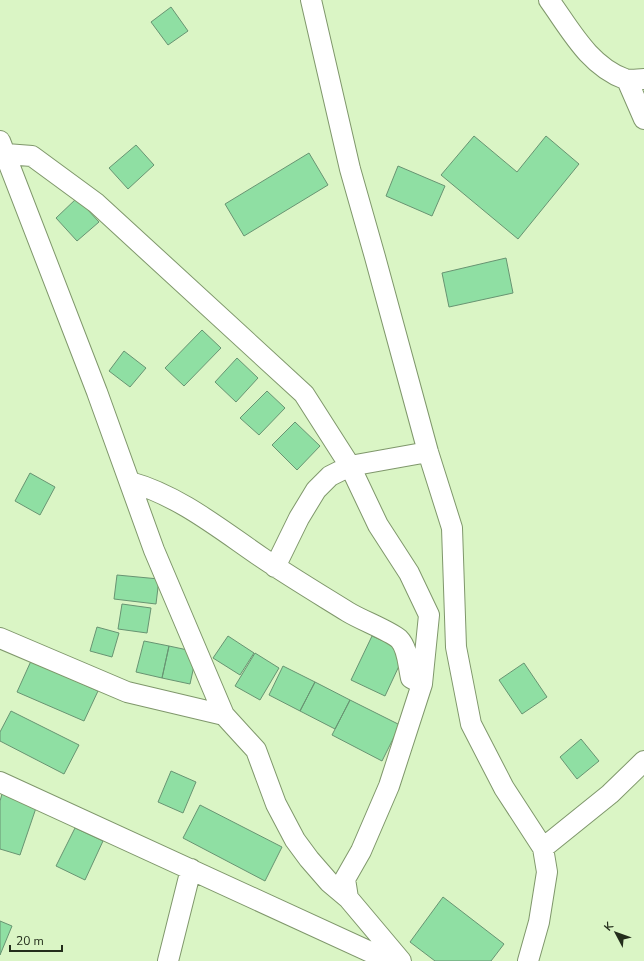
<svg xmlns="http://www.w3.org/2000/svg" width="644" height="961" font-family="'Nunito Sans',sans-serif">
  <rect width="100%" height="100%" fill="#daf5c5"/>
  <path fill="#8fdfa3" stroke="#689472" d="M171 7 188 31 168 45 151 22Z
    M474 136 517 172 546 136 579 164 518 239 441 175Z
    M136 145 154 165 128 189 109 168Z
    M309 153 328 185 244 236 225 204Z
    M398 166 445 186 432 216 386 196Z
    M77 198 99 222 77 241 56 218Z
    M506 258 513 293 449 307 442 273Z
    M202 330 221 348 184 386 165 368Z
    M124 351 146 368 130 387 109 371Z
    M237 358 258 378 236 402 215 382Z
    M267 391 285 408 259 435 240 418Z
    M295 422 320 446 297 470 272 445Z
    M30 473 55 487 40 515 15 501Z
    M117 575 159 579 156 604 114 599Z
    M122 604 151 608 147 633 118 629Z
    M97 627 119 633 112 657 90 651Z
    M228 636 254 653 240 675 213 658Z
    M372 636 406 651 385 696 351 680Z
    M144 641 169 646 162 678 136 672Z
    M169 646 197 652 190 684 162 678Z
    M255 653 279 668 260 700 235 686Z
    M31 661 98 691 84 721 17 692Z
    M524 663 547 697 522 714 499 680Z
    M283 666 315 682 300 711 269 695Z
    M315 682 350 700 335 729 300 711Z
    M350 700 400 725 382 761 332 735Z
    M11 711 79 745 64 774 0 741V732Z
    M581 739 599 761 577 779 560 757Z
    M171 771 196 782 183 813 158 802Z
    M2 794 37 805 20 855 0 849V801Z
    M200 805 282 847 265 881 183 838Z
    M75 828 103 841 85 880 56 866Z
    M443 897 504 944 491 961H435L410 942Z
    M0 921 12 926 0 955Z"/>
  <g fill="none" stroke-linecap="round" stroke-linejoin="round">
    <g stroke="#7f976b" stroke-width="22">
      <path id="minor" d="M311 0 350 169 375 257 428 452 452 528 456 647 471 724 504 788 543 848 547 872 539 922 528 961
        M549 0C570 29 589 66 625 79 631 81 638 79 644 79
        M627 80 644 119
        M0 141 97 392 154 550 224 715
        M6 154 32 156 96 203 304 394 350 466 378 525 409 573 429 615 422 684 389 786 361 851 345 879 348 898 401 961
        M130 482C178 495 220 529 261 557 289 576 319 594 348 612 361 620 390 631 399 639 408 648 408 665 411 678L422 684
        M275 567 299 518 316 490 330 476 350 466 428 452
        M0 638 127 692 224 715 256 750 276 804 295 840 309 859 329 882 348 898
        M0 782 390 961
        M543 848 610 794 644 761
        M168 961 191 869"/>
    </g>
    <use href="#minor" stroke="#fff" stroke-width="20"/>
  </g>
  <g transform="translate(616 933) rotate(311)" stroke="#daf5c5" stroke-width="3" paint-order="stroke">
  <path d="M0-3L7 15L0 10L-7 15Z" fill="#232d1b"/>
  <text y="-6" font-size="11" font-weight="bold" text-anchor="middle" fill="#232d1b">K</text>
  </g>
  <path d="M10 945v6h52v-6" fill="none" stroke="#232d1b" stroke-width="2"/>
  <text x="16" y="945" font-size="12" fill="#232d1b" stroke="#daf5c5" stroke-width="3" paint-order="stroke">20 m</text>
</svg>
